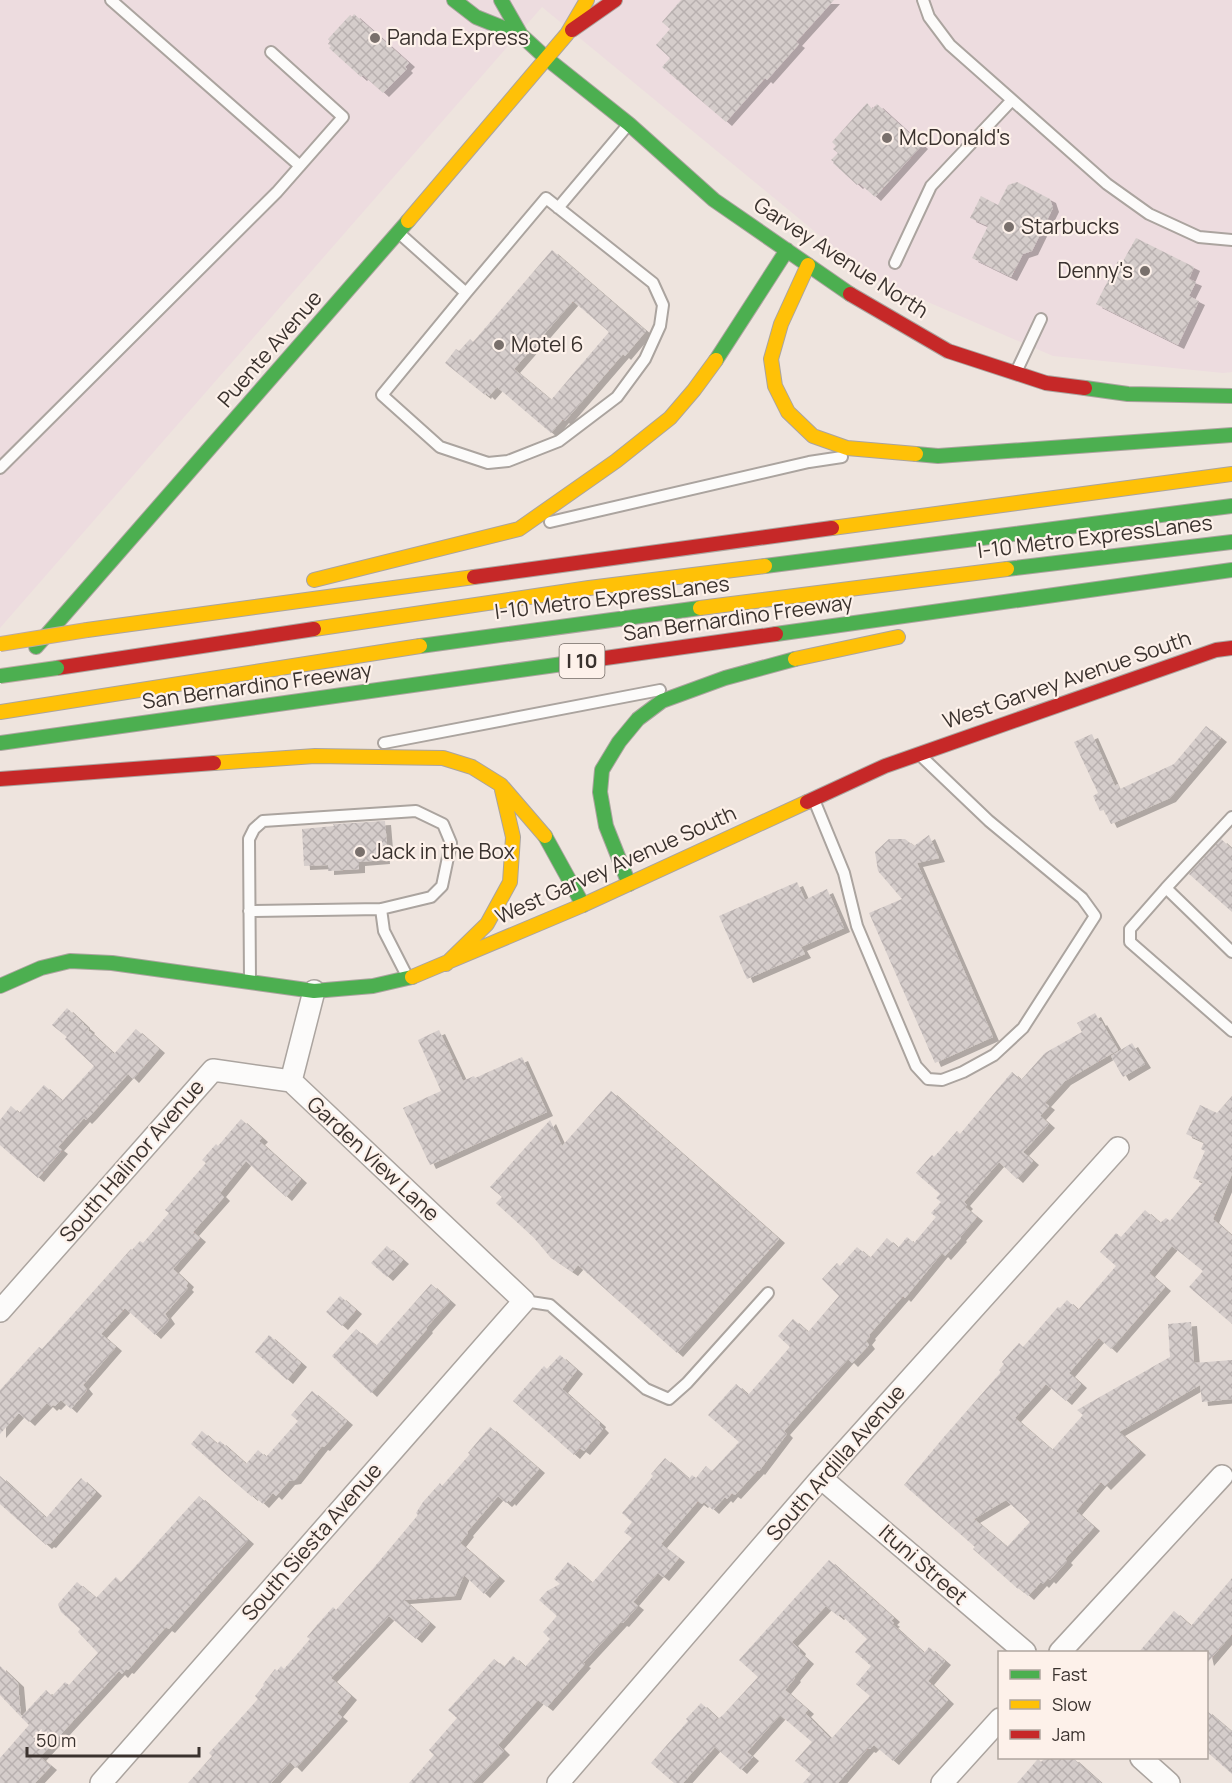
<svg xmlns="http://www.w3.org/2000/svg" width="1232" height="1783" font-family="Manrope,sans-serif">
  <defs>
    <pattern id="building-cross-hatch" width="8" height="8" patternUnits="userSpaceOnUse" patternTransform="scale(1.5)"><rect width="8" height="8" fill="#d5cdcb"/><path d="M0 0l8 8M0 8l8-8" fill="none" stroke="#b8b0af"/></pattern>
    <filter id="shadow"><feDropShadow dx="6" dy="4" stdDeviation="0" flood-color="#0004"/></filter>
  </defs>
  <rect width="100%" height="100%" fill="#eee4de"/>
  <path fill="#eddcdf" d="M0 0H1232V372L1223 373 1053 356 870 277 542 7 0 628Z"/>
  <path fill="url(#building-cross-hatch)" fill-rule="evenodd" filter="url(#shadow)" d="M681 0H834L796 42 799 44 767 80 765 78 726 122 662 67 670 58 656 45 670 29 662 22Z
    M354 14 409 63 405 67 407 69 383 93 363 75 361 77 329 48 331 46 328 44 330 41 328 39 350 15 352 17Z
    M867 103 872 109 877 104 922 145 875 197 859 183 857 185 833 163 834 162 831 160 838 153 833 149 836 146 832 142Z
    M1017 182 1050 199 1053 208 1032 251 1023 254 1011 277 972 258 988 226 970 218 981 196 998 205 1008 185Z
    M1136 238 1194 267 1189 279 1196 282 1189 296 1199 301 1178 345 1096 304 1118 261 1122 263Z
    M552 250 646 331 625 356 623 354 565 421 563 419 551 433 497 387 489 396 486 393 485 395 445 363 456 349 459 351 470 339 473 342ZM573 301 609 332 551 400 514 369Z
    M1206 726 1221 738 1170 798 1111 824 1104 810 1100 811 1093 796 1098 793 1074 742 1092 734 1115 786 1118 784 1120 789 1174 764Z
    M385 821 387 845H383L384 860 359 862V869L328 871V865L304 866 302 829 334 826 333 824H336Z
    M929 835 939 858 917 863 993 1037 935 1063 869 913 902 899 878 871 875 852 889 839H905L914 846Z
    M1221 839 1232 849V912L1189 874Z
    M797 882 805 900 827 889 844 928 801 947 805 954 747 979 719 916Z
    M67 1008 84 1024V1025L89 1029 88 1030 114 1054 136 1029 159 1049 133 1079 128 1074 91 1115 86 1120 84 1118 58 1147 62 1150 38 1178 0 1145V1120L11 1106 19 1113 44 1085 62 1101 94 1066 65 1039 67 1037 52 1025Z
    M1095 1013 1100 1022 1101 1021 1118 1050 1065 1081 1045 1103 1049 1106 1040 1116 1049 1124 1023 1152 1033 1161 1017 1179 999 1162 964 1202 967 1205 965 1207 977 1217 960 1237 961 1238 945 1256 942 1253 905 1298 903 1296 869 1335 870 1336 866 1341 869 1345 852 1363 848 1359 784 1431 787 1434 759 1471 758 1470 735 1495 732 1493 727 1499 725 1497 713 1510 704 1502 702 1504 698 1501 661 1544 679 1558 663 1577 658 1573 633 1602 638 1606 623 1623 621 1622 583 1663 585 1664 547 1707 538 1700 498 1745 504 1751 473 1783H409L434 1755 429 1750 457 1718 448 1710 494 1659 504 1667 513 1656 525 1667 550 1639 543 1632 557 1616 539 1600 547 1591 560 1584 554 1579 568 1562 592 1583 632 1538 624 1532 632 1522 622 1513 653 1476 651 1474 665 1458 689 1479 692 1475 696 1478 706 1466 712 1471 739 1442 708 1415 736 1384 748 1395 790 1347 778 1336 793 1319 808 1332 839 1296 822 1279 837 1263 840 1266 857 1247 870 1258 887 1238 898 1248 907 1237 914 1243 936 1217 931 1213 941 1202 936 1198 940 1194 916 1173 932 1155 934 1157 957 1131 960 1134 1012 1072 1021 1080 1045 1053 1082 1032 1077 1023Z
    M439 1030 463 1081 474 1076 475 1078 522 1057 547 1112 430 1165 403 1108 441 1091 418 1040Z
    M1132 1043 1145 1064 1123 1077 1111 1056Z
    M611 1091 779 1239 677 1353 578 1265 572 1272 551 1258 534 1238 496 1203 502 1197 490 1187 550 1120 562 1146Z
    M1232 1096V1174L1213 1219 1232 1236V1324L1189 1287 1203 1271 1172 1246 1149 1273 1165 1287 1111 1349 1099 1338 1069 1373 1081 1384 1066 1401 1046 1384 1015 1418 1052 1450 1083 1415 1077 1410 1170 1357 1168 1324 1191 1322 1194 1363 1232 1360V1399L1202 1402 1200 1385 1119 1432 1140 1451 1105 1486 1101 1482 1076 1511 1094 1527 1065 1559 1067 1561 1050 1580 1048 1578 1043 1584 1041 1582 1028 1596 1019 1588 1018 1589 973 1549 975 1547 904 1485 943 1438 1001 1372 999 1370 1004 1364 1002 1362 1019 1343 1023 1347 1058 1307 1060 1308 1067 1300 1078 1310 1116 1266 1100 1252 1116 1233 1121 1237 1145 1210 1160 1223 1166 1218 1170 1221 1203 1182 1193 1178 1205 1151 1201 1149 1204 1142 1186 1134 1200 1105 1217 1113ZM1006 1500 1030 1522 1007 1547 974 1519Z
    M241 1119 262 1138 259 1141 301 1179 286 1197 246 1161 220 1193 224 1197 193 1232 200 1238 173 1269 188 1283 186 1286 188 1288 165 1314 169 1320 155 1335 125 1308 101 1334 116 1347 83 1385 87 1390 71 1409 61 1400 55 1406 53 1405 51 1407 47 1403 29 1422 20 1414H18L0 1434V1390L39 1347 42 1349 131 1249 132 1250 140 1241 143 1243 169 1213 165 1210 206 1163 202 1160 216 1144 218 1146Z
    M387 1246 403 1260 387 1277 371 1263Z
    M431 1284 450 1301 426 1328 427 1329 371 1393 332 1356 356 1329 376 1346Z
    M340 1296 356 1310 342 1326 326 1312Z
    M269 1335 301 1363 287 1380 255 1352Z
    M560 1355 577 1370 562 1389 600 1423 599 1425 603 1429 584 1451 580 1448 574 1455 513 1401 544 1366 547 1369Z
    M312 1391 347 1421 324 1447 322 1446 295 1480 289 1481 276 1496 273 1493 263 1504 253 1495 252 1497 191 1444 202 1431 217 1444 220 1441 246 1464 258 1450 266 1457 298 1421 291 1415Z
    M490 1427 539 1469 510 1502 509 1500 506 1503 498 1496 467 1532 468 1533 460 1543 499 1577 484 1594 464 1575 455 1596 404 1600 430 1623 416 1639 389 1616 331 1678 351 1696 337 1713 342 1717 296 1768 290 1762 271 1783H188L212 1756 209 1753 258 1699 255 1696 264 1685 263 1684 275 1669 277 1671 281 1666 284 1669 310 1639 307 1637 317 1625 333 1607 336 1610 371 1571 418 1515 416 1513 423 1502 440 1483 442 1486 470 1454 468 1453Z
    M0 1476 46 1518 81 1478 96 1492 50 1544 48 1543 46 1545 0 1504Z
    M199 1496 248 1540 169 1629 166 1627 128 1670 126 1669 122 1674 119 1671 40 1757 51 1766 35 1783H0V1758L29 1725 21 1717 46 1690 52 1696 65 1682 69 1685 98 1653 78 1632 80 1629 61 1612 58 1604 77 1582 96 1598 116 1577 121 1582Z
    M829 1560 894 1618 891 1621 894 1623 892 1624 924 1653 929 1647 945 1661 928 1681 948 1700 893 1761 874 1745 870 1749 868 1748 838 1783H803L811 1774 795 1761 812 1742 780 1715 747 1752 753 1757 741 1770 715 1747 683 1783H674L651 1763 688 1721 686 1719 701 1703 718 1719 723 1715 758 1677 739 1660ZM826 1606 838 1616 840 1614 867 1639 855 1652 871 1666 856 1684 870 1696 831 1739 805 1713 808 1710 785 1690 795 1678 794 1677 808 1660 799 1652 800 1650 792 1642Z
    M1232 1578V1634L1208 1662 1206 1653H1138L1174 1611 1191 1626Z
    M0 1666 18 1683 21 1717 0 1695Z
    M1206 1710 1232 1732V1774L1206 1751Z
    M1045 1758H1073L1101 1783H1017L1038 1759 1041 1762Z"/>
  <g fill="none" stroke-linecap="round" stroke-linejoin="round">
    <g stroke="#aba49f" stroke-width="14">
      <path id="lane" d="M111 0 300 166
        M923 0 929 17 950 45 1107 184 1149 214 1199 237 1232 240
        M558 208 628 125
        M399 233 466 293 546 198 653 283 663 305 660 326 645 359 617 397 559 441 508 461 488 463 440 447 382 395 466 293
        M895 263 931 186 1012 100
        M1017 370 1041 319
        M0 468 277 192 343 117 271 52
        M550 522 809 462 842 457
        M384 743 660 690
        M814 800 844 873 857 926 916 1066 928 1079 942 1080 963 1072 994 1055 1023 1028 1095 916 1082 898 989 821 921 756
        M1166 888 1232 817
        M381 909 384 931 408 978
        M249 911 381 909 431 897 442 886 451 843 443 824 416 811 263 821 254 829 249 839 250 981
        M1232 952 1166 888 1130 929V942L1232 1031
        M524 1301 550 1305 646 1389 669 1399 687 1383 768 1293"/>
    </g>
    <g stroke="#aba49f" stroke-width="24">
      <path id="street" d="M0 1311 213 1070 291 1081
        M821 1478 1025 1652
        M1060 1652 1222 1476
        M1141 1758 1169 1783
        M101 1783 524 1301 291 1081 314 991
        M558 1783 821 1478 1118 1148
        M942 1783 1000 1719"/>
    </g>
    <g stroke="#aba49f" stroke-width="16">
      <path id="fast" d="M454 0 476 17 521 35
        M501 0 521 35 546 58 629 124 714 200 850 294
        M716 360 787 250
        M1085 388 1128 394 1232 396
        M916 454 938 456 1232 435
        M765 566 1232 506
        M1007 569 1232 542
        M776 634 1232 570
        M420 646 700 608
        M36 647 408 221
        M0 743 570 663
        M545 836 583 905
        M629 884 606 826 600 792 602 770 619 742 638 719 662 701 725 678 795 659
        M0 986 41 968 70 961 112 963 314 991 373 986 412 977"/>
    </g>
    <g stroke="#aba49f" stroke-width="16">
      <path id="slow" d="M408 221 567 34 587 0
        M808 265 781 324 771 359 775 386 788 412 813 436 847 448 916 454
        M832 528 1232 474
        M314 580 519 529 616 461 670 418 694 390 716 360
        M700 608 1007 569
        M314 629 589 588 765 566
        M87 630 474 577
        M795 659 898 637
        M0 712 420 646
        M214 763 315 756 443 758 472 767 501 785 545 836
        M446 964 487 924 510 882 513 837 502 790
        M412 977 583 905 807 802"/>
    </g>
    <g stroke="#aba49f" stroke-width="16">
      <path id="jam" d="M572 30 615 0
        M850 294 948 351 1046 383 1085 388
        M474 577 832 528
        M570 663 776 634
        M57 668 314 629
        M0 779 214 763
        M807 802 885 766 1216 650 1232 648"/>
    </g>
    <use href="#lane" stroke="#fcfbfa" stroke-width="10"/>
    <use href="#street" stroke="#fcfbfa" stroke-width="21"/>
    <use href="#fast" stroke="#4caf50" stroke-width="14"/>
    <use href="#slow" stroke="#ffc107" stroke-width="14"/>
    <use href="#jam" stroke="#c62828" stroke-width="14"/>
    <g stroke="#bbaaa4" stroke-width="16" stroke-linecap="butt">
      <path id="fast-bridge" d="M0 676 57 668"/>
    </g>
    <g stroke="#bbaaa4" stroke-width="16" stroke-linecap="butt">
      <path id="slow-bridge" d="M0 644 87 630"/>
    </g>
    <use href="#fast-bridge" stroke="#4caf50" stroke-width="14"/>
    <use href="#slow-bridge" stroke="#ffc107" stroke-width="14"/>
  </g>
  <g fill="#79706c" stroke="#fdf1ea" stroke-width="2">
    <circle cx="375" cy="38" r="6"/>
    <circle cx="887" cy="138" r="6"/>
    <circle cx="1009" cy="227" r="6"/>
    <circle cx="1145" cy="271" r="6"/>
    <circle cx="499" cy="345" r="6"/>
    <circle cx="360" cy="852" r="6"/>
  </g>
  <g text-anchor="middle" stroke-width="4.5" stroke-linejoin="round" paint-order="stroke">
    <rect fill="#fdf1ea" stroke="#746b66" stroke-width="1.5" x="559.5" y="644" width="45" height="34" rx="4.5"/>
    <g font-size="20" font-weight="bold" fill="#3a322e">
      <text x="582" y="668">I 10</text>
    </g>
    <g font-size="21" fill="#3a322e" stroke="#fdf1ea" text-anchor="start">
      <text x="387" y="45">Panda Express</text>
      <text x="899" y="145">McDonald's</text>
      <text x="1021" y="234">Starbucks</text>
      <text x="1133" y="278" text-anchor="end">Denny's</text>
      <text x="511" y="352">Motel 6</text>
      <text x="372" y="859">Jack in the Box</text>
    </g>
    <g font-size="21" fill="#3a322e" stroke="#fdf1ea">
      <text transform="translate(841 258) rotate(33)" y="7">Garvey Avenue North</text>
      <text transform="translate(270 349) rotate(-49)" y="7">Puente Avenue</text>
      <text transform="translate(1095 537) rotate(-7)" y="7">I-10 Metro ExpressLanes</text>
      <text transform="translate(612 598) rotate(-7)" y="7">I-10 Metro ExpressLanes</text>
      <text transform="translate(738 618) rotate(-8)" y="7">San Bernardino Freeway</text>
      <text transform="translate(1067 680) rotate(-19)" y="7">West Garvey Avenue South</text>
      <text transform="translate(257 686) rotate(-8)" y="7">San Bernardino Freeway</text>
      <text transform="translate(616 865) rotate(-24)" y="7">West Garvey Avenue South</text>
      <text transform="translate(373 1159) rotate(43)" y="7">Garden View Lane</text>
      <text transform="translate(132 1161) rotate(-49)" y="7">South Halinor Avenue</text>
      <text transform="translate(836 1463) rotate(-49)" y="7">South Ardilla Avenue</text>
      <text transform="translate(312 1542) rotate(-49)" y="7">South Siesta Avenue</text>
      <text transform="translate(923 1565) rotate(41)" y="7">Ituni Street</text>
    </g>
  </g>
  <rect x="998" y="1651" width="210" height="108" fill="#fdf1ea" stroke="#afa59f" stroke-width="1.5"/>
  <rect x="1010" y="1670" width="30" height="9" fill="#4caf50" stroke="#afa59f" stroke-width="1.5"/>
  <text x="1052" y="1681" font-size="18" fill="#3a322e">Fast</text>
  <rect x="1010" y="1700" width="30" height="9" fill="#ffc107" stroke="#afa59f" stroke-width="1.5"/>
  <text x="1052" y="1711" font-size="18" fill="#3a322e">Slow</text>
  <rect x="1010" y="1730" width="30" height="9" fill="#c62828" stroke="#afa59f" stroke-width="1.5"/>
  <text x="1052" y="1741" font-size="18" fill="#3a322e">Jam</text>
  <path d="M27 1747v9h172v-9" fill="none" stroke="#3a322e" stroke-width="3"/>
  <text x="36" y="1747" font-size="18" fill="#3a322e" stroke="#fdf1ea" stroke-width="4.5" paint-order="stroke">50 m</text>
</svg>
